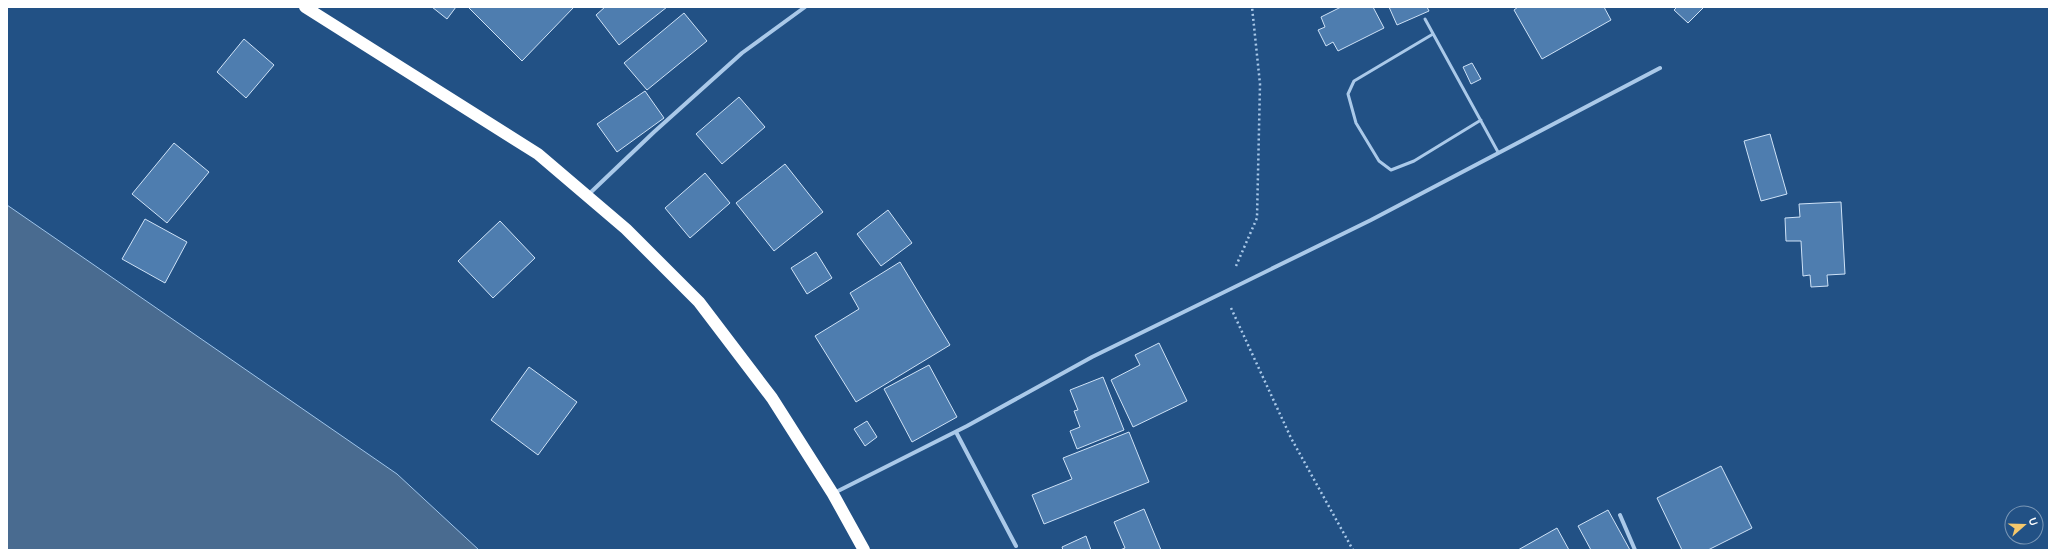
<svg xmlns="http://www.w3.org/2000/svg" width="2056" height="557" font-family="Quicksand,sans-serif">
  <rect width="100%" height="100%" fill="#225185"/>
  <path fill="#496b90" stroke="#9ec4ea" d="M7 205 397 474 479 550H7Z"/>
  <path fill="#4e7daf" stroke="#cee2f7" d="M432 7H456L447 19Z
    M468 7H574L522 61Z
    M605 7H667L619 45 596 15Z
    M1341 7H1373L1384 28 1338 51 1333 42 1326 46 1318 30 1325 27 1321 17Z
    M1389 7H1427L1429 11 1397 25Z
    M1518 7H1604L1611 20 1542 59 1514 10Z
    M1677 7H1704L1688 23 1674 10Z
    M684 13 707 41 647 90 624 63Z
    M244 39 274 65 246 98 217 72Z
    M1472 63 1481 79 1471 84 1463 67Z
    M645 91 664 118 617 152 597 124Z
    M739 97 765 127 722 164 696 134Z
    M1770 134 1787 194 1761 201 1744 141Z
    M174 143 209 172 167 223 132 194Z
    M785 164 823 212 774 251 736 203Z
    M705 173 730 203 690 238 665 208Z
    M1841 202 1845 274 1827 275 1828 286 1811 287 1810 275 1803 276 1801 241H1786L1785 218 1800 217 1799 204Z
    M888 210 912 243 881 266 857 234Z
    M145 219 187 242 165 283 122 259Z
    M500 221 535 258 493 298 458 261Z
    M816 252 832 278 807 294 791 268Z
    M900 262 950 345 856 402 815 336 859 309 850 293Z
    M1159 343 1187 401 1133 427 1111 380 1140 365 1135 355Z
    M929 365 957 417 912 442 884 389Z
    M529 367 577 402 538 455 491 420Z
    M1103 377 1124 430 1077 449 1070 431 1080 427 1074 411 1078 410 1070 390Z
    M867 421 877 437 865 446 854 429Z
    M1129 432 1149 482 1044 524 1032 495 1072 479 1063 458Z
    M1721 466 1752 528 1708 550H1682L1657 498Z
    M1144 509 1161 550H1120L1125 548 1114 522Z
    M1608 510 1630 550H1591L1578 526Z
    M1557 528 1569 550H1518Z
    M1086 536 1091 550H1063L1062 547Z"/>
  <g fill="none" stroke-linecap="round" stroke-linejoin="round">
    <path stroke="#aac9e9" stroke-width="2.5" stroke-dasharray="2 3" stroke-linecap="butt" d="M1236 266 1257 218 1260 84 1252 7
      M1231 308 1291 438 1353 550"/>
    <path stroke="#aac9e9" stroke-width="3" d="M1425 19 1498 152
      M1433 34 1354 81 1348 94 1356 123 1379 161 1391 170 1414 161 1481 120"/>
    <path stroke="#aac9e9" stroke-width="4" d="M589 194 654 132 742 53 805 7
      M956 432 1016 546
      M834 493 967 426 1092 357 1371 220 1660 68
      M1620 515 1635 550"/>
    <path stroke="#fff" stroke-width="12" d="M305 7 538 154 626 229 699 302 772 398 833 494 864 550"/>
  </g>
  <rect width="2056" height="557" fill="none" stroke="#ffffff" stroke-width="16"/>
  <g transform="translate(2024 525) rotate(70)"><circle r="19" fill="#225185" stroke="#7a97b6"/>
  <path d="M0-3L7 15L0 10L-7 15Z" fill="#f5c86c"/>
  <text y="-6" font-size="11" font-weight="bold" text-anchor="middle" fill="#ffffff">U</text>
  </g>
</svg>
